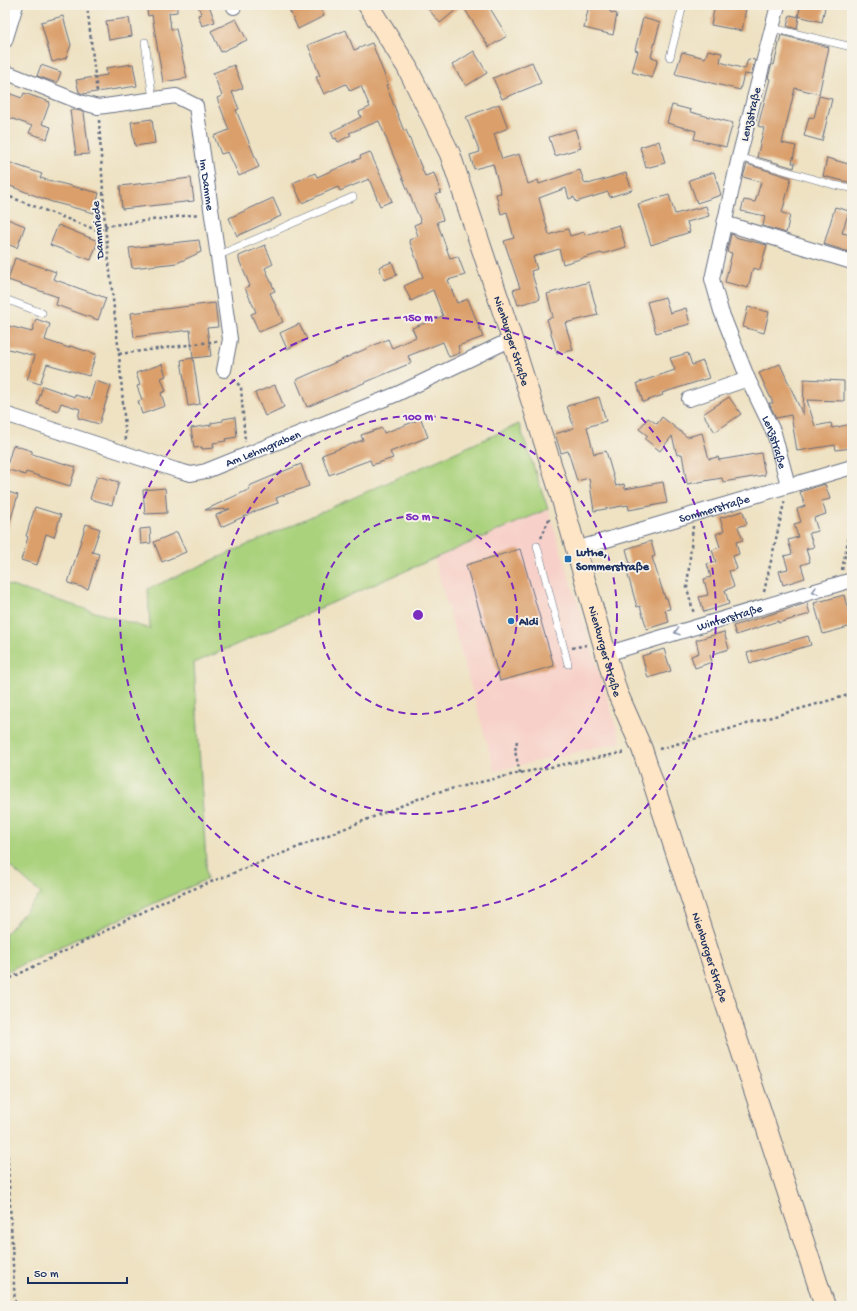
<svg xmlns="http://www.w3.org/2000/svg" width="857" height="1311" font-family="'Gochi Hand',sans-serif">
  <rect width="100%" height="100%" fill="#f7f3e8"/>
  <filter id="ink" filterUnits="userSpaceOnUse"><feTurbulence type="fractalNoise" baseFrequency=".025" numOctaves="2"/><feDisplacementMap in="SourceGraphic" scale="8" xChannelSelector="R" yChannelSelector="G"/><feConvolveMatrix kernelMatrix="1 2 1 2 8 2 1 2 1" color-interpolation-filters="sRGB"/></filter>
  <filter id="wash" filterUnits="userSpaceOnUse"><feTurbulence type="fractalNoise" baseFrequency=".012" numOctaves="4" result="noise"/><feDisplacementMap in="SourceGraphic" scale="16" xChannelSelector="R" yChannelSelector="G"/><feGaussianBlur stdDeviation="0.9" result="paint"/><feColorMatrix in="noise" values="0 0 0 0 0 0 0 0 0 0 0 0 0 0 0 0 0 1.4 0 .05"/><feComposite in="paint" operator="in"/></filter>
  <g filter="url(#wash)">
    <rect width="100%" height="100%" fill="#eee2c3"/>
    <path fill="#f7d1c9" d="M548 509 621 742 495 771 434 559Z"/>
    <path fill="#aad27d" stroke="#62806e" d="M519 424 548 509 194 663 207 879 5 972V934L41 894 5 862V584L150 629 148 589Z"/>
    <g id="blocks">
      <path fill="#da9f6b" d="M146 5H177V12L169 13 171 29H176L187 78 163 82 152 15 148 16Z
        M198 5H209L215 22 202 26 198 15 201 14Z
        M297 5H319L324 16 298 29 289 9Z
        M425 5H462L440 23Z
        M462 5H488L507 36 489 47Z
        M589 5H611L610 12 617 14 613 35 584 28Z
        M715 5H733L746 8 742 31 711 25Z
        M801 5H819L825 7 822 22 798 16Z
        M790 15 799 17 797 29 787 26Z
        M63 16 71 45 66 58 52 62 41 22Z
        M129 18 132 36 109 40 106 21Z
        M643 18 660 23 651 57 658 59 652 78 632 72 638 51 635 50Z
        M236 19 247 40 221 52 211 31Z
        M346 30 354 50 372 43 388 84 386 85 404 131 406 130 425 176 434 173 441 193 435 195 443 220 437 222 450 258 458 256 465 275 448 280 457 303 468 299 483 337 458 346 460 353 449 357 443 342 408 356 411 363 307 407 296 380 388 339 392 348 416 337 412 328 443 316 433 290 411 301 404 286 423 277 409 240 418 236 414 225 421 222 379 121 349 133 351 135 338 142 336 138 334 139 331 132 361 117 359 112 370 107 361 86 350 91 346 84 324 94 316 77 320 76 308 45Z
        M781 35 829 47 819 94 795 88 782 143 796 146 792 163H795L794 168 757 157 764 128 758 126 770 79 768 78 772 64 774 65Z
        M708 50 722 53 720 62 745 69 748 59 755 60 751 75 744 74 740 90 675 74 682 52 705 58Z
        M474 51 487 73 466 86 452 65Z
        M532 62 541 83 502 99 493 78Z
        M133 64 137 86 83 94 79 92 76 80 107 75 106 68Z
        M41 65 61 72 57 83 37 76Z
        M234 65 243 88 232 92 239 109 236 110 259 167 239 176 228 152 221 154 214 136 229 130 217 98 222 96 213 73Z
        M5 92 22 98 24 93 50 102 42 124 51 127 47 139 29 133 32 126 5 116Z
        M819 96 832 99 822 141 804 136 809 117 814 118Z
        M499 104 508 128 494 134 502 159 519 154 528 184 538 180 539 184 580 170 585 184 588 183V184L626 173 632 190 610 197 608 192 576 202 574 197 569 199 566 188 539 198 549 235 568 229 570 236 584 232 585 235 619 225 626 247 602 254 601 253 563 264 559 249 533 257 537 269 531 271 540 299 518 305 513 290 520 288 504 241 514 238 507 212 501 214 496 194 501 193 493 164 474 169 470 155 480 152 466 117Z
        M672 105 691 110 690 112 733 123 726 147 694 139 696 131 667 123Z
        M70 110H76L84 112 89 154 76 155Z
        M152 119 155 143 135 146 131 122Z
        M575 129 581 148 555 156 549 137Z
        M659 141 665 163 646 168 640 147Z
        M370 152 392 201 380 206 369 179 340 191 338 187 302 203 293 183 315 173 317 177 361 158 360 156Z
        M827 158 852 165V183L823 176Z
        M5 161 42 174 40 178 99 193 94 213 52 202 5 184Z
        M747 164 791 178 782 213 790 215 786 233 763 226 765 216 741 211 744 200 755 202 761 182 743 177Z
        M714 172 721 195 697 203 689 180Z
        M191 178 194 201 122 209 120 186Z
        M669 195 675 214 706 206 709 216 687 222 690 232 651 245 638 204Z
        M273 198 281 216 237 236 229 218Z
        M835 207 849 211 842 233 852 235V253L824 244Z
        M5 218 25 226 17 248 5 243Z
        M58 225 98 241 91 260 50 245Z
        M731 234 734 235 735 237 767 245 760 270 753 268 748 288 725 282 732 253 727 252Z
        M199 240 201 252 177 263 132 268 129 248Z
        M265 245 273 264 265 268 275 291 270 293 283 322 259 332 251 314 256 312 245 288 250 286 239 260V256Z
        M15 258 56 272 53 279 106 298 98 320 56 305 58 297 8 280Z
        M392 262 397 275 384 280 379 267Z
        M589 282 598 315 565 323 573 350 557 354 547 319 553 317 547 294Z
        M665 297 670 313 686 308 690 324 656 333 647 302Z
        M215 303 218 327 207 328 211 356 193 358 190 330 134 337 131 313Z
        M748 307 769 312 764 333 743 327Z
        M36 319 50 324 45 340 69 348 70 346 96 354 89 376 47 364 40 384 27 380 35 356 5 348V325L32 332Z
        M299 324 307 339 287 349 280 333Z
        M688 353 692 365 703 361 709 378 662 393 663 395 643 402 637 383 675 370 670 358Z
        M193 358 200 404 188 406 181 360Z
        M162 364 166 376 161 378 166 391 161 393 165 406 142 414 138 401 142 400 137 386 140 385 136 373Z
        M780 364 803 415 804 379 844 381V401L807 400 815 426 831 423 832 428 852 424V448L836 450 835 445 797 451 791 415 776 418 769 403H773L759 373Z
        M95 381 111 386 99 424 78 418 80 409 61 403 58 411 37 404 43 386 75 397V395L90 399Z
        M275 385 284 407 265 416 255 393Z
        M599 397 606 421 587 427 594 454 606 451 616 486 624 484 625 489 663 482 667 503 629 510 628 505 594 511 589 478 577 481 568 451 561 453 555 434 574 428 567 406Z
        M729 397 741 414 715 432 703 414Z
        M235 417 237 437 225 439 226 441 213 443 214 448 202 449V447L194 448 191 428 211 425V423L223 421V419Z
        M662 417 687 437 702 433 709 459 718 457 719 460 761 453 765 475 723 482 722 478 687 484 682 454 677 455 672 436 660 451 645 439 648 436 639 429 648 418 657 424Z
        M421 419 428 437 390 452 393 458 372 465 370 460 329 475 322 455 363 440 361 435 382 428 384 433Z
        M13 445 32 451V454L76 467 70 486 26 472 25 475 6 469Z
        M301 464 309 486 276 498 278 503 258 510 221 527 216 515 230 509 205 510 250 489 249 486Z
        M97 476 119 482 112 505 90 499Z
        M825 484 830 499 822 501 826 514 814 518 818 531 809 533 814 547 806 549 810 562 801 565 805 578 783 585 779 571 788 569 784 556 792 554 788 540 798 537 794 524 801 522 797 509 805 506 800 492Z
        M165 488 167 513 145 514 143 490Z
        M5 491 18 495 8 528H5Z
        M35 507 61 515 54 537 46 534 37 565 21 560 28 537 26 536Z
        M743 511 747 524 738 527 743 540 736 542 739 554 733 556 737 569 729 571 734 587 725 590 729 604 704 612 699 597 708 595 704 579 711 577 707 564 716 562 712 550 720 547 716 534 724 531 720 518Z
        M86 524 100 529 92 552 99 554 88 589 68 583Z
        M150 528 151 543 141 544 140 529Z
        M177 532 186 552 162 562 154 542Z
        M651 541 655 556 652 557 665 598H667L670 609 665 610 669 622 647 629 640 606 637 607 625 565 630 564 626 549Z
        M520 549 554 666 500 681 466 565Z
        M844 595 852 626 823 634 814 603Z
        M807 603 810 614 778 623V621L736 635 733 626Z
        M724 632 729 649 710 655 712 662 695 668 691 656 699 653 696 640Z
        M808 636 811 645 750 663 747 653Z
        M664 649 671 671 648 678 642 656Z"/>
    </g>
  </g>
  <g filter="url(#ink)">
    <use href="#blocks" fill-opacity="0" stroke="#656e81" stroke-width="1"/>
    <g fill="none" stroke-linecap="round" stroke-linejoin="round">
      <g stroke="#656e81" stroke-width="8">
        <path id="lane" d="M772 28 852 47
          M145 42 153 99
          M670 57 683 5
          M739 157 834 185 852 188
          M217 256 353 197
          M5 267 6 268 5 271
          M5 299 42 313
          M537 546 568 664"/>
      </g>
      <g stroke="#656e81" stroke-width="16">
        <g id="street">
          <path d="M234 5V7"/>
          <path id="s1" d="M778 5 739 157 712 279 721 311 748 379 774 433 788 485"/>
          <path d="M5 41 16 5"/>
          <path id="s2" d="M5 72 80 102 98 107 176 96 196 106 230 339 224 370"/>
          <path d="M724 223 852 262"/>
          <path d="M689 399 748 379"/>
          <path id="s3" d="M5 414 176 470 191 474 206 471 397 394 512 339"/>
          <path id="s4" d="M576 549 852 467"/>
          <path id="s5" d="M606 654 852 580"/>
        </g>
      </g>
      <g stroke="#656e81" stroke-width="22">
        <g id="secondary">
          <path id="s6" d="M368 5 407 67 450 154 512 339 560 493 617 692 642 749 825 1306"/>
        </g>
      </g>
      <path stroke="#656e81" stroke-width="2.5" stroke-dasharray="3 3" stroke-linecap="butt" d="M87 5 97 93
        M99 120 105 226 119 354 126 440
        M5 195 99 231 105 226 199 214
        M119 354 218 341
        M233 379 241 387 245 442
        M693 526 687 588 694 614
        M541 538 550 517
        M842 570 852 521
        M764 592 785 499
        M572 648 587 645
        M517 741 515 751 520 773
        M659 749 852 694
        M5 981 171 898 433 793 520 773 626 752
        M5 1102 15 1306"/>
      <use href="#lane" stroke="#fff" stroke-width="7"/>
      <use href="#street" stroke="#fff" stroke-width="14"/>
      <use href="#secondary" stroke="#fde5c5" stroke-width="20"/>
    </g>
    <defs><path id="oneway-chevron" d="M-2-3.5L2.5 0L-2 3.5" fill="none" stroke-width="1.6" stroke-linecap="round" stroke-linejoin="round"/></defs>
    <g stroke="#8d97ae">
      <use href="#oneway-chevron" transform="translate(815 591) rotate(164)"/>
      <use href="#oneway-chevron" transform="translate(677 632) rotate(163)"/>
    </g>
  </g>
  <g fill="none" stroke="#7b2cbf" stroke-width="2" stroke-dasharray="7 5">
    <circle cx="418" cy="615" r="99"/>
    <circle cx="418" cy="615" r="199"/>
    <circle cx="418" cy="615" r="298"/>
  </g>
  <g fill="#1f6fb2" stroke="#f7f3e8" stroke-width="1.5">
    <rect x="564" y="555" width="8" height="8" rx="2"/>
    <circle cx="511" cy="621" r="4"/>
  </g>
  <g text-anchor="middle" stroke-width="4" stroke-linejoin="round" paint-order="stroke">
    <g font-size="12" fill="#1b2f5e" stroke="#f7f3e8">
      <text transform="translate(750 114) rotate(-76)" y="4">Lenzstraße</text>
      <text dy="4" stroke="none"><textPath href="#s2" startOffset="280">Im Damme</textPath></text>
      <text transform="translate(97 230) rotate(-95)" y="4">Dammriede</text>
      <text dy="4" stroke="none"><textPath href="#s6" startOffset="367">Nienburger Straße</textPath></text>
      <text dy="4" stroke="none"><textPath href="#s1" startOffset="457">Lenzstraße</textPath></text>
      <text dy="4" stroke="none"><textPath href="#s3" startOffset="272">Am Lehmgraben</textPath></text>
      <text dy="4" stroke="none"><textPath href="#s4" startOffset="144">Sommerstraße</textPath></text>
      <text dy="4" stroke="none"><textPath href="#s5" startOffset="129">Winterstraße</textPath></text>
      <text dy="4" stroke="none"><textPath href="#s6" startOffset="691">Nienburger Straße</textPath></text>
      <text dy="4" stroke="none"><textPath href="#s6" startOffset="1015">Nienburger Straße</textPath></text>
    </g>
    <g font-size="12" font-weight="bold" fill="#1b2f5e" stroke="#f7f3e8" text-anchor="start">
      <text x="576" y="556">Luthe,<tspan x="576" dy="14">Sommerstraße</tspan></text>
      <text x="519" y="625">Aldi</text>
    </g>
  </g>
  <circle cx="418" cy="615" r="6" fill="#7b2cbf" stroke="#f7f3e8" stroke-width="2"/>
  <g font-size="12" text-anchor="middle" font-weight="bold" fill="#7b2cbf" stroke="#f7f3e8" stroke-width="4" stroke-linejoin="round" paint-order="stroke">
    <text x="418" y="321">150 m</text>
    <text x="418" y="420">100 m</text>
    <text x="418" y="520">50 m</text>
  </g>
  <rect width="857" height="1311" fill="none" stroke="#f7f3e8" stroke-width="20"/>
  <path d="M28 1277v6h99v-6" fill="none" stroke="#1b2f5e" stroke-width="2"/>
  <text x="34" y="1277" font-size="12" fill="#1b2f5e" stroke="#f7f3e8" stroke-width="3" paint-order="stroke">50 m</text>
</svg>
